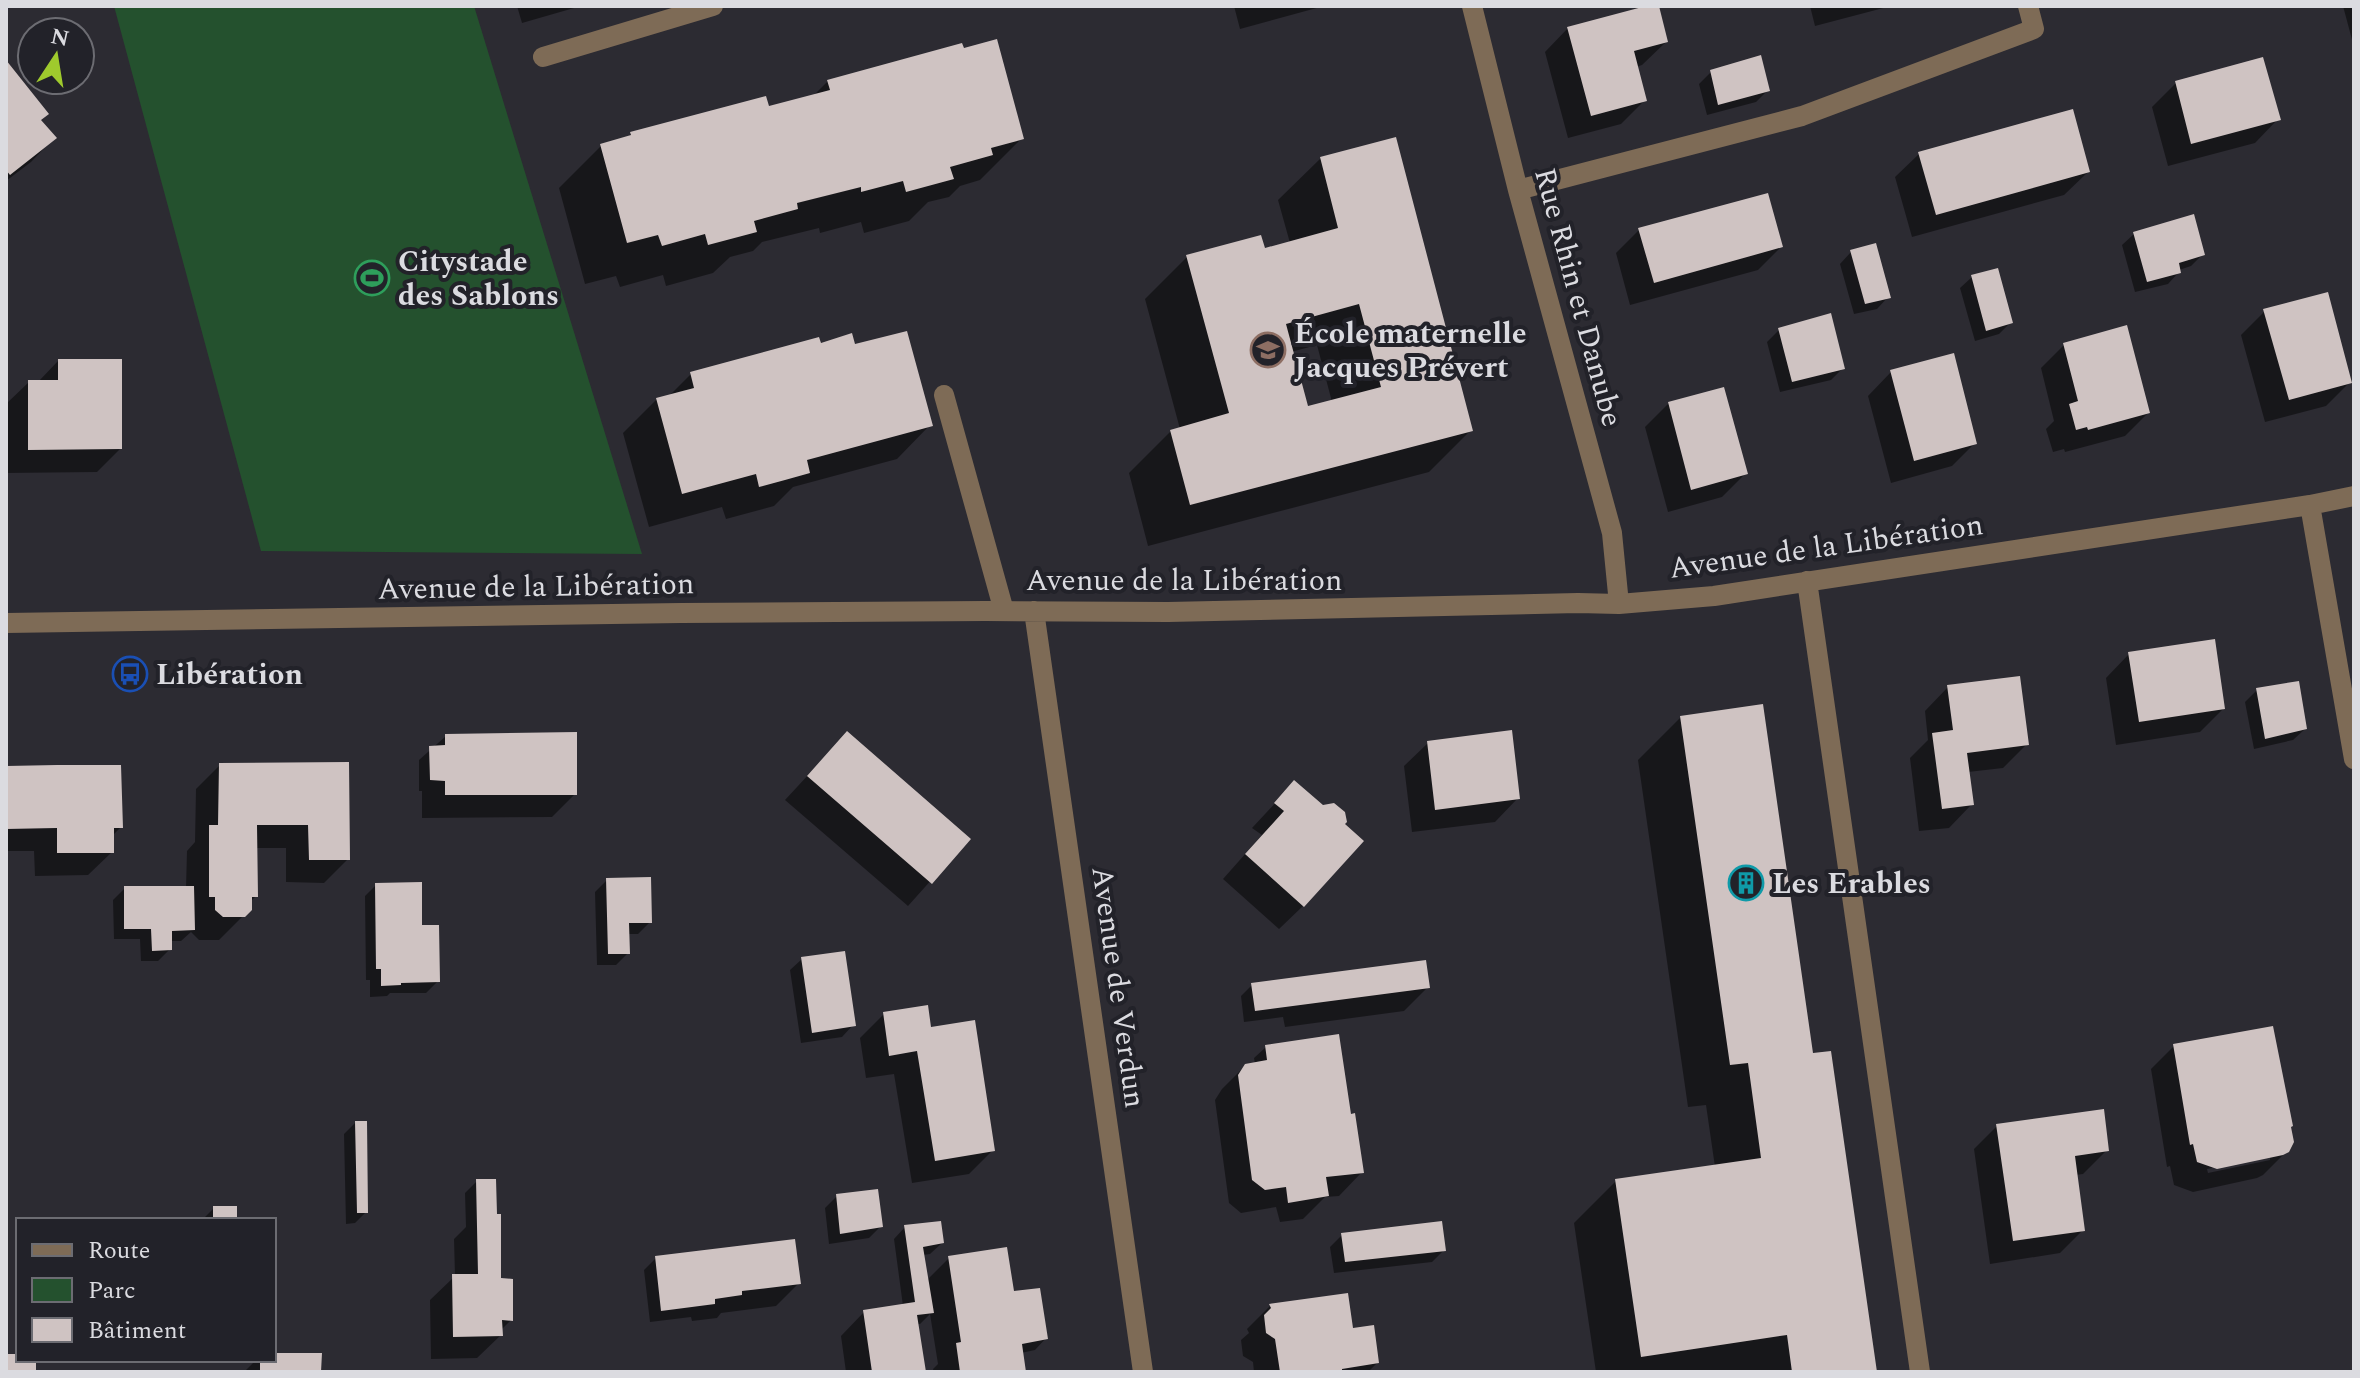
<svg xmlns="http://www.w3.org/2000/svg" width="2360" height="1378" font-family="Spectral,serif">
  <rect width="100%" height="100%" fill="#2c2b32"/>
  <path fill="#24512e" d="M114 6H474L642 554 261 551Z"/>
  <path fill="#0007" fill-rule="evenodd" d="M517 6H581L522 23Z
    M1234 6H1324L1240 29Z
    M1657 6 1666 42 1642 65 1636 67 1645 100 1621 124 1568 138 1545 52 1568 28Z
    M1810 6H1891L1815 26Z
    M2343 6H2354V47Z
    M6 63 39 121 54 138 31 162 6 181Z
    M1711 72 1768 90 1756 102 1707 115 1699 84Z
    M828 81 1022 138 980 180 960 186 949 197 928 202 909 221 864 233 861 222 820 233 819 228 762 242 753 251 730 257 713 273 666 286 663 275 620 287 616 276 585 284 559 188 601 146 627 139 631 134 767 109 813 96Z
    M2176 83 2278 119 2255 143 2168 166 2152 107Z
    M1919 154 2088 172 2064 195 1912 237 1895 177Z
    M1321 158 1471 430 1429 472 1148 546 1129 473 1171 431 1180 429 1145 299 1187 257 1263 250 1290 243 1278 200ZM1317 345 1332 402 1306 409 1291 352Z
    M1639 230 1781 247 1758 270 1630 305 1616 253Z
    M2134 234 2203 254 2191 266 2179 270V272L2168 284 2135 292 2122 245Z
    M1851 252 1888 297 1877 309 1854 314 1840 264Z
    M1972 277 2011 322 1999 334 1975 341 1960 288Z
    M2265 311 2350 382 2326 406 2265 422 2241 335Z
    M1830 316 1843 368 1831 380 1780 392 1767 342 1779 330Z
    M820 345 854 347 930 425 897 459 793 487 774 506 726 519 722 507 649 527 623 433 657 399 669 396 691 374Z
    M2064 345 2148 413 2125 436 2065 452 2064 449 2053 452 2046 429 2054 421 2041 368Z
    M58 361 120 449 97 472 6 473V404L29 382H38Z
    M1891 372 1975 443 1952 466 1891 483 1868 396Z
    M1669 403 1746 473 1722 497 1668 512 1645 427Z
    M2129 654 2223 709 2200 732 2116 745 2106 678Z
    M1948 687 2027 744 2003 768 1968 772 1972 804 1949 828 1919 831 1910 758 1928 740 1925 711Z
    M2257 690 2305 729 2293 740 2254 749 2245 702Z
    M1681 717 1811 1056 1875 1372H1596L1574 1223 1616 1181 1715 1167 1706 1105 1688 1107 1638 760Z
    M847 733 968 839 908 906 785 800Z
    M446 736 575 794 552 817 422 818V791H419V760Z
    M1428 743 1518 798 1495 822 1412 832 1404 766Z
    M347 764 348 859 324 883 286 882V848H255L256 896 250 902V909L219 940H199L191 932 181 941H170V949L158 961H141L140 939H114L113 900 125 888H186L187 851 195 842 196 789 220 765Z
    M6 768 121 827 112 836V852L88 875 35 876 34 851H6Z
    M1294 783 1303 906 1279 929 1223 879 1262 835 1252 828Z
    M607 880 650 922 638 934H627L628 953 616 965H597L595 892Z
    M376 885 420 927 438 981 426 993H390L387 996 370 997V980H366L365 896Z
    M802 959 853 1025 842 1037 801 1043 790 970Z
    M1252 985 1428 987 1404 1011 1285 1027 1283 1017 1244 1022 1241 996Z
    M884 1014 930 1029 993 1150 969 1174 912 1183 894 1074 866 1078 860 1038Z
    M2174 1046 2287 1151 2263 1175 2257 1178 2193 1192 2174 1185 2170 1166 2167 1167 2151 1069ZM2270 1156V1160L2208 1173 2207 1169Z
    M1266 1047 1349 1116 1362 1172 1339 1196 1325 1197 1303 1219 1280 1222 1276 1207 1241 1213 1229 1203 1215 1100 1222 1089 1246 1065 1255 1064 1254 1058Z
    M355 1123 366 1212 355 1223 346 1224 344 1134Z
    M1997 1126 2107 1150 2083 1174 2075 1175 2083 1230 2060 1253 1990 1264 1974 1149Z
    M477 1181 511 1320 501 1330V1335L477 1358 431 1359 430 1300 455 1276 454 1239 466 1227 465 1193Z
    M837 1196 880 1227 869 1238 829 1244 825 1208Z
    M214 1208 235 1220H202Z
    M905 1227 942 1243 930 1254 923 1255 927 1280 949 1258 1012 1294 1046 1338 1035 1350 1021 1353 1024 1372H934L933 1369 938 1364 930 1314 920 1324H916L924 1372H846L841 1336 864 1312 903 1306 894 1239Z
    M1342 1235 1444 1250 1432 1262 1334 1273 1330 1247Z
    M656 1258 799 1283 776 1306 721 1313 717 1318 692 1321 691 1317 650 1322 644 1270Z
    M1270 1306 1351 1331 1377 1363 1368 1372H1254L1253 1362 1243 1356 1241 1340 1249 1333 1247 1329Z
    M274 1355 319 1372H244L256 1360H274Z"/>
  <path fill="#cfc3c2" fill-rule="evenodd" d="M1646 6H1659L1668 42 1634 51 1647 101 1591 116 1567 27Z
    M997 39 1024 139 991 148 993 155 950 167 954 179 906 192 903 181 861 192V187L797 203 798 209 754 221 757 232 708 245 705 234 662 246 658 235 627 243 600 144 631 135 630 132 766 96 769 106 830 90 827 80 962 43 964 48Z
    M1761 55 1770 91 1718 105 1710 70Z
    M2263 57 2281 120 2191 144 2175 81Z
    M6 60 49 114 41 120 57 138 10 175 6 170Z
    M2073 109 2090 172 1936 215 1918 152Z
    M1396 137 1473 431 1190 505 1170 430 1229 413 1186 255 1261 235 1265 248 1338 228 1320 157ZM1359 304 1381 387 1308 406 1286 324Z
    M1768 193 1783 247 1654 283 1638 228Z
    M2194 214 2205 255 2179 263 2181 273 2147 282 2133 232Z
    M1876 243 1891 298 1865 304 1850 250Z
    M1998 268 2013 323 1986 331 1971 275Z
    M2328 292 2352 383 2289 400 2263 309Z
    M1831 313 1845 369 1792 382 1778 328Z
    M2127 325 2150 413 2088 430 2087 427 2076 430 2069 404 2078 401 2063 343Z
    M907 331 933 426 807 460 810 473 785 480 759 487 756 474 682 494 656 398 694 388 690 372 819 337 821 343 852 333 855 344Z
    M1954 353 1977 444 1914 461 1890 370Z
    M58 359H122V449L28 450V380H58Z
    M1724 387 1748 474 1691 490 1668 402Z
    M2215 639 2225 709 2139 722 2128 652Z
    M2020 676 2029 745 1967 753 1974 805 1942 809 1932 733 1953 730 1947 685Z
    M2299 681 2307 729 2265 739 2256 688Z
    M1763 704 1813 1053 1831 1051 1877 1372H1792L1787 1335 1641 1357 1615 1179 1761 1158 1748 1063 1730 1065 1680 716Z
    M1512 730 1520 799 1435 810 1427 741Z
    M847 731 971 839 932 884 807 776Z
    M577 732V795H445V781L430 780 429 746 445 745V734Z
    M349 762 350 860H309L308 825H257L258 897H252V910L245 917H223L215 910V897H209V825H218L219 763Z
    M57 765H121L123 828H114V853H57V828L6 829V766Z
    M1294 780 1323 805 1334 803 1345 812 1347 822 1345 824 1364 841 1304 907 1245 854 1284 811 1274 803Z
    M651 877 652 923H629L630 954H608L606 878Z
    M422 882V925H439L440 982 401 983V985L381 986V969H376L375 883Z
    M124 886H194L195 930 172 931V950L152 951 151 929H124Z
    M845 951 856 1026 812 1033 801 957Z
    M1426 960 1430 988 1255 1011 1251 983Z
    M928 1005 931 1027 975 1020 995 1151 935 1161 917 1051 889 1056 883 1012Z
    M2273 1026 2293 1126 2291 1127 2294 1142 2289 1152 2283 1155 2217 1169 2197 1162 2193 1144 2190 1145 2173 1044Z
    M1339 1034 1351 1114 1355 1113 1364 1173 1326 1177 1329 1196 1288 1203 1286 1187 1265 1190 1252 1180 1238 1075 1245 1064 1267 1060 1265 1045Z
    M2104 1109 2109 1151 2075 1156 2085 1231 2013 1241 1996 1124Z
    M355 1121H367L368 1213H357Z
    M476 1179H496L497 1214H501V1278L513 1279V1321L502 1320 503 1336 453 1337 452 1274H478Z
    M878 1189 883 1227 840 1234 836 1194Z
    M213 1206H237V1220H213Z
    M941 1221 944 1243 923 1247 934 1313 917 1315 926 1372H872L863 1310 915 1302 904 1225Z
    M1442 1221 1446 1251 1345 1262 1341 1233Z
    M795 1239 801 1284 742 1291V1295L715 1299V1304L661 1311 655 1256Z
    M1007 1247 1014 1291 1040 1288 1048 1339 1022 1344 1026 1372H960L956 1343 961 1342 948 1256Z
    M1348 1293 1353 1328 1374 1325 1379 1363 1342 1369V1372H1280L1275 1339 1266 1333 1264 1315 1271 1308 1269 1304Z
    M274 1353H322L321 1372H260V1360H274Z
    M6 1354H18V1360H36V1372H6Z"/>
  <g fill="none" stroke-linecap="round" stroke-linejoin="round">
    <path stroke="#7e6b56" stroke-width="20" d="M1472 6 1518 190 1612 533 1619 604
      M543 57 713 6
      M1518 190 1802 116 2034 29 2028 6
      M944 395 1004 611
      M2310 505 2354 759
      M1807 581 1920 1372
      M1034 611 1143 1372
      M6 623 681 613 985 611 1168 612 1578 603 1619 604 1714 596 2310 505 2354 496"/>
  </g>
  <defs>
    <g id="stadium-ring" transform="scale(1.8)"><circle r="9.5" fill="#222229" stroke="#2e9e5b" stroke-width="1.5"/><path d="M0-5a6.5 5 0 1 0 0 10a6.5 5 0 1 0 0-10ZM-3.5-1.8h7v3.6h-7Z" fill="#2e9e5b"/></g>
    <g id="school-ring" transform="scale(1.8)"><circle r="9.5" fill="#222229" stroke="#8d6e63" stroke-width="1.5"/><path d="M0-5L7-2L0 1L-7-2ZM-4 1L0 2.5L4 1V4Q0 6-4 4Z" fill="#8d6e63"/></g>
    <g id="bus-ring" transform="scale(1.8)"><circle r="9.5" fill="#222229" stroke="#1a4fb4" stroke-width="1.5"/><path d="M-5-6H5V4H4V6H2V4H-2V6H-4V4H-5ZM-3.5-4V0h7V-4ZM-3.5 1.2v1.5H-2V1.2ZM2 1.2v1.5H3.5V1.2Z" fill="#1a4fb4"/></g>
    <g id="building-ring" transform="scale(1.8)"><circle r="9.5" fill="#222229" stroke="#0f9aa8" stroke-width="1.5"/><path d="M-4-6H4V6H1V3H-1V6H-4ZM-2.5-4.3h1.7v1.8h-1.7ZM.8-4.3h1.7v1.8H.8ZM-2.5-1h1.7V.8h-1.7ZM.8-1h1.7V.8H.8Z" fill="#0f9aa8"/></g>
  </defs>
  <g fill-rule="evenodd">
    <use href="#stadium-ring" x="372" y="278"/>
    <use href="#school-ring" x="1268" y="350"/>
    <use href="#bus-ring" x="130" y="674"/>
    <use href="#building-ring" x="1746" y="883"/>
  </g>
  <g text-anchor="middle" stroke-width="8" stroke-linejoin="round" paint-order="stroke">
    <g font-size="30" font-weight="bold" fill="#dbdbe0" stroke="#222229" text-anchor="start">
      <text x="398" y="271">Citystade<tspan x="398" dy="34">des Sablons</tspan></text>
      <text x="1294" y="343">École maternelle<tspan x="1294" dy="34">Jacques Prévert</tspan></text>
      <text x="156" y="684">Libération</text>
      <text x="1772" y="893">Les Erables</text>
    </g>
    <g font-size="30" fill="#dbdbe0" stroke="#222229">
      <text transform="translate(1579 297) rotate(75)" y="10">Rue Rhin et Danube</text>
      <text transform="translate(1826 546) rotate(-8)" y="10">Avenue de la Libération</text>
      <text x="1184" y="590">Avenue de la Libération</text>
      <text transform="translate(536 586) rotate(-1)" y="10">Avenue de la Libération</text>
      <text transform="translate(1119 987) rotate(82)" y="10">Avenue de Verdun</text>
    </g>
  </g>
  <rect width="2360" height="1378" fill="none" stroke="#dbdbe0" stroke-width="16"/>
  <rect x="16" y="1218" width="260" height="144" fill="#222229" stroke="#6c6c72" stroke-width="2"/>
  <rect x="32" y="1244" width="40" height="12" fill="#7e6b56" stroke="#6c6c72" stroke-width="2"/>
  <text x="88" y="1258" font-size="24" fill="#dbdbe0">Route</text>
  <rect x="32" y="1278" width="40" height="24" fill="#24512e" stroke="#6c6c72" stroke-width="2"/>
  <text x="88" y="1298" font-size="24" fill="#dbdbe0">Parc</text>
  <rect x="32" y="1318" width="40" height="24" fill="#cfc3c2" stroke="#6c6c72" stroke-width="2"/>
  <text x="88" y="1338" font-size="24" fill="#dbdbe0">Bâtiment</text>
  <g transform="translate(56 56) rotate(12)"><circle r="38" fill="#222229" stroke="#6c6c72" stroke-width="2"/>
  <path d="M0-6L14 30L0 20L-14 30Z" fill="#9fca2d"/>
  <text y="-12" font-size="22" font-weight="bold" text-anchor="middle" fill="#dbdbe0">N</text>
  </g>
</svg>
